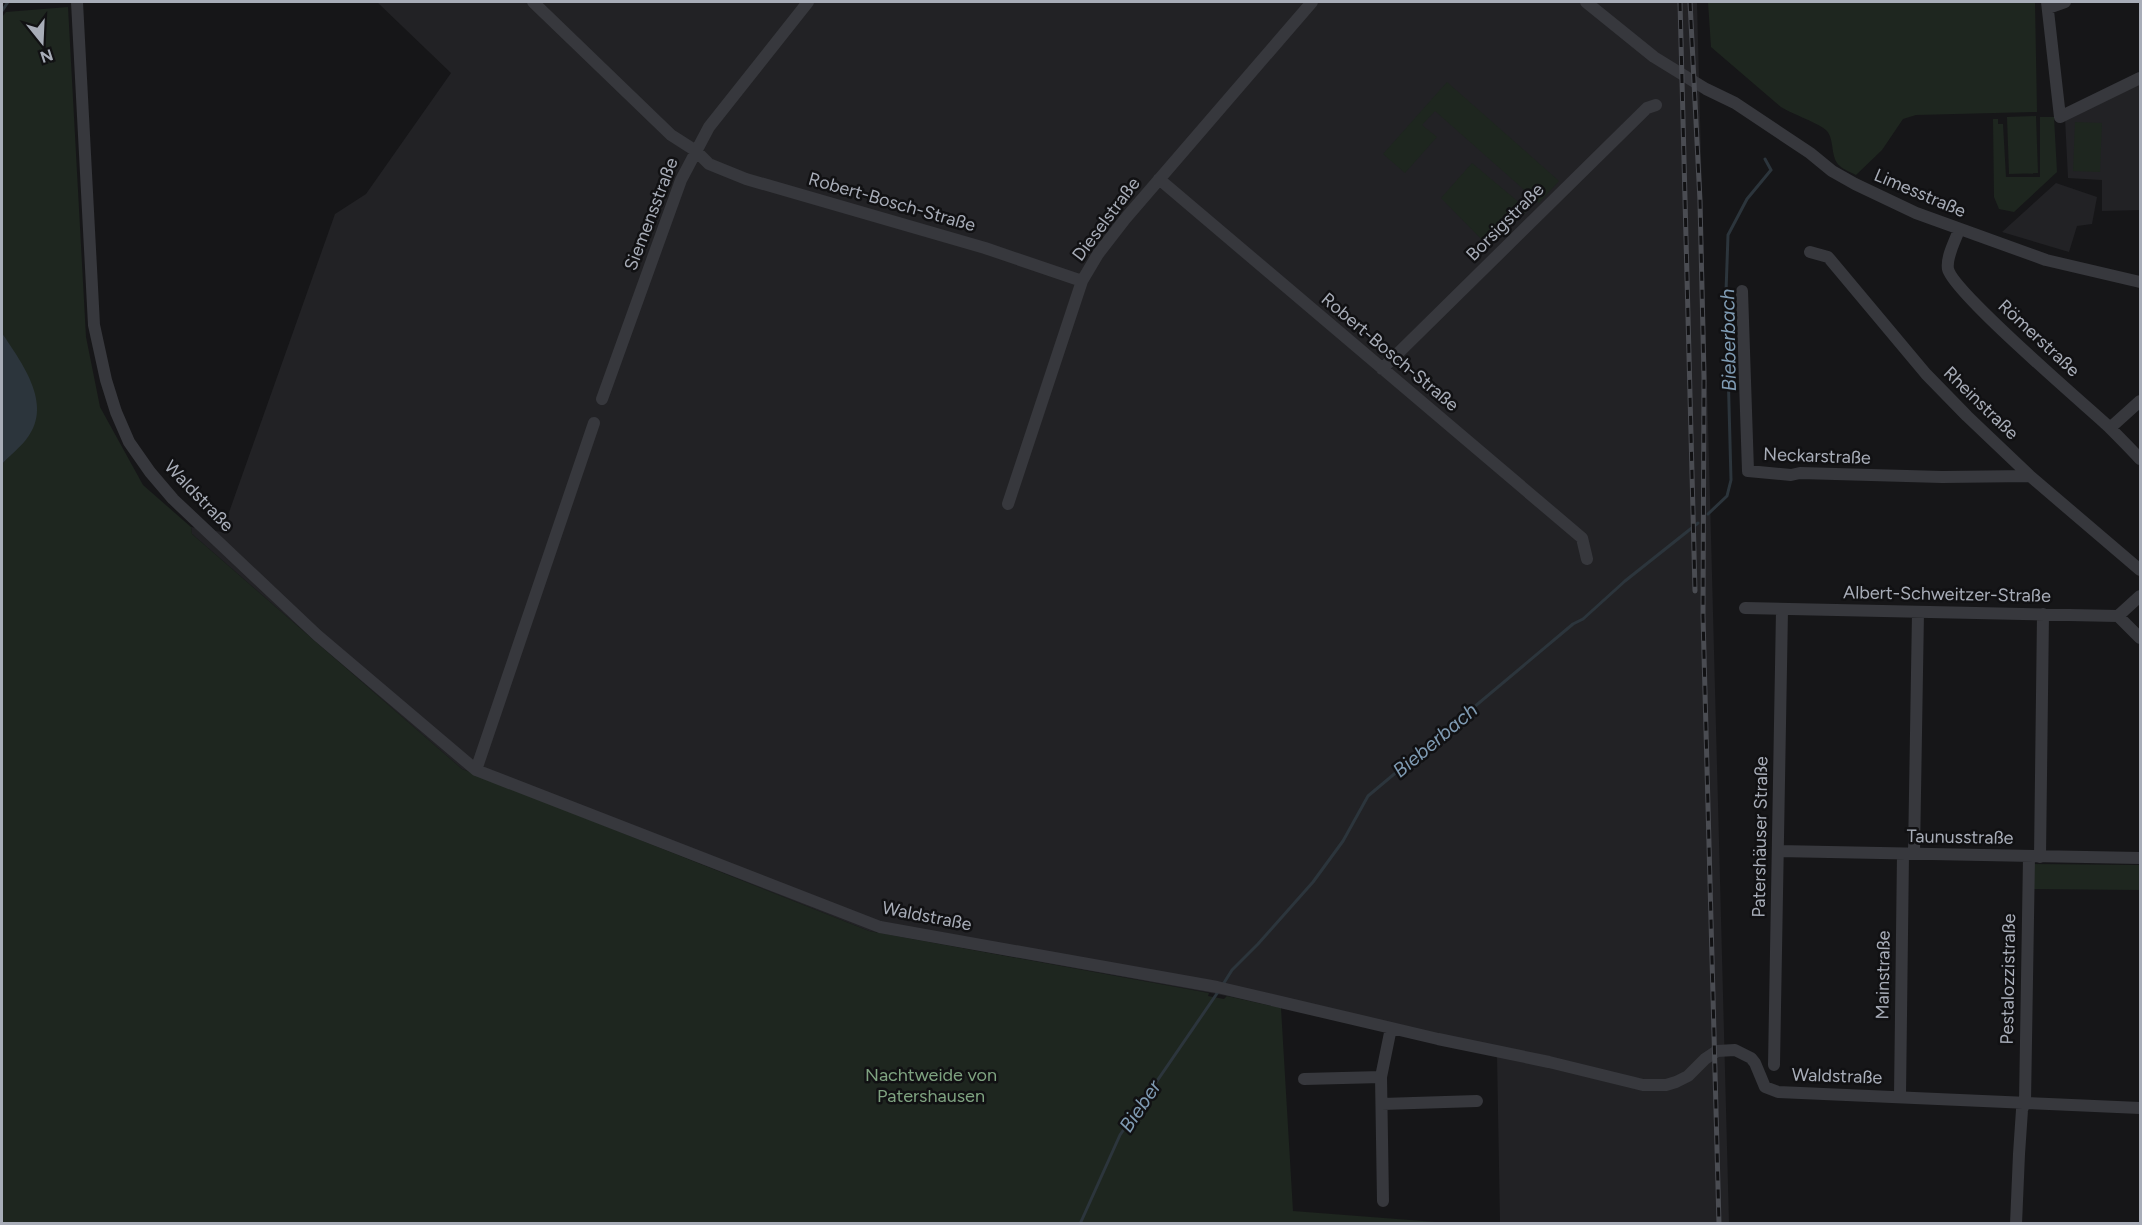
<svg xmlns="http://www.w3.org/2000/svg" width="2142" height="1225" font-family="Figtree,sans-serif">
  <rect width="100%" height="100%" fill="#161618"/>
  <path fill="#222225" d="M377 2H1697L1729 1223H1500L1497 1055 1227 996 869 931 462 769 192 534 191 527 222 532 335 214 366 194 451 73Z
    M2140 82V210L2102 211V180L2068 178 2065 118Z
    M2056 183 2097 197 2092 224 2077 226 2069 252 2002 232Z"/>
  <path fill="#1e261f" d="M1708 2H2035L2037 112 1916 115 1903 119 1882 150 1856 175C1851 172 1844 170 1840 166 1830 158 1835 141 1827 131 1821 124 1792 114 1781 107L1711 47Z
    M68 7 86 337 100 407 143 485 191 527 192 534 462 769 869 931 1209 993 1208 996 1224 999 1227 996 1281 1008 1293 1211 1449 1223 2 1224V464L28 437 30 382 2 333V17L6 12Z
    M1447 82 1559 181 1539 203 1435 111 1422 125 1437 137 1405 173 1383 154Z
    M2036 116 2038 173 2009 174 2007 117Z
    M2040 117H2054L2057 172 2014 212 1999 209 1994 197 1993 119H1998V124H2003L2006 177H2040Z
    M2075 122 2102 123 2100 172 2073 171Z
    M1472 163 1528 210 1495 241 1490 243 1484 242 1441 198Z
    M2033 864 2140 865V890L2032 889Z"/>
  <path fill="#2c353c" d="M2 333C21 362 53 403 28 437 21 447 10 455 2 464Z"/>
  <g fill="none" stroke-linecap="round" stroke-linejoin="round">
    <path stroke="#2c353c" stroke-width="3" d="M2 11 8 2
      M1765 159 1771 170
      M1708 514 1727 496 1731 480 1726 292 1728 235 1747 199 1771 170
      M1222 986 1232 970 1258 944 1313 882 1343 841 1368 796 1573 624 1583 619 1625 581 1698 523
      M1080 1224 1120 1135 1218 992"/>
    <path stroke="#37383d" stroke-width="12" d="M77 2 94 325 106 380 116 412 129 442 150 472 173 499 317 635 476 770 880 927 1217 987 1438 1039 1549 1062 1643 1085H1666L1676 1082 1688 1076 1705 1059 1717 1051 1735 1050 1751 1058 1755 1063 1765 1087 1778 1092 2140 1108
      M533 2 671 135 696 151 709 164 746 179 985 248 1082 281
      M1586 2 1654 57 1706 89 1735 103 1810 153 1832 171 1855 184 1916 213 2046 260 2140 282
      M2047 2 2060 117 2140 78
      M2048 8 2065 2
      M1159 179 1582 538 1587 559
      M1959 230C1955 241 1946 257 1948 269 1953 292 2083 403 2108 426 2119 437 2130 448 2140 459
      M1810 252 1828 257 1926 374 1967 416 2030 476 2140 570
      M1742 291 1748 471 1791 475 1800 473 1942 477 2030 476
      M1382 369 1647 108 1656 105
      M602 399 681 180 709 127 808 2
      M2110 428 2140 401
      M1008 504 1082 281 1098 254 1125 219 1312 2
      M1745 608 2118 616 2140 596
      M2118 616 2140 638
      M476 770 594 423
      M1778 851 2140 858
      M1914 854 1918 612
      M2040 857 2043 614
      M1774 1065 1782 610
      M1304 1079 1381 1077
      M1900 1096 1903 854
      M1382 1104 1477 1101
      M1383 1201 1381 1077 1391 1028
      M2016 1224 2019 1154 2022 1110 2025 1102 2029 857"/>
    <g stroke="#4a4c52" stroke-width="5">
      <path id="rail" d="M1680 2 1695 591
        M1690 2 1700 201 1704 378 1703 616 1719 1224"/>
    </g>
    <use href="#rail" stroke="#111113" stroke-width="3" stroke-dasharray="9" stroke-linecap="butt"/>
  </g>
  <g text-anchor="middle" stroke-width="5" stroke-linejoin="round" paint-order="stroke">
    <g font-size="18" fill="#a8adb8" stroke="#111113">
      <text transform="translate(1920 193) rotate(23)" y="6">Limesstraße</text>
      <text transform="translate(892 202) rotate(16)" y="6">Robert-Bosch-Straße</text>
      <text transform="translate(651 214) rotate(-69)" y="6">Siemensstraße</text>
      <text transform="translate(1106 219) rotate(-53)" y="6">Dieselstraße</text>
      <text transform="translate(1505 222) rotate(-45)" y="6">Borsigstraße</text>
      <text transform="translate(2039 338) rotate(43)" y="6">Römerstraße</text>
      <text transform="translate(1390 352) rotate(40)" y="6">Robert-Bosch-Straße</text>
      <text transform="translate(1981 403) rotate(44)" y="6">Rheinstraße</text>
      <text transform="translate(1817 456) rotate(2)" y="6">Neckarstraße</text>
      <text transform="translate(199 496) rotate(46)" y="6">Waldstraße</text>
      <text transform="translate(1947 594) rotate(1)" y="6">Albert-Schweitzer-Straße</text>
      <text transform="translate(1760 837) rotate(-89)" y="6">Patershäuser Straße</text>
      <text transform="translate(1960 837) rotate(1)" y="6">Taunusstraße</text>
      <text transform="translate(927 916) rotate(11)" y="6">Waldstraße</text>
      <text transform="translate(1883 975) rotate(-89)" y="6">Mainstraße</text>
      <text transform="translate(2008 979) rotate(-89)" y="6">Pestalozzistraße</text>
      <text transform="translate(1837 1076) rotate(2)" y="6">Waldstraße</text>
    </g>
    <g font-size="18" fill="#7fa381" stroke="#111113">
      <text x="931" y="1081">Nachtweide von<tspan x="931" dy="21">Patershausen</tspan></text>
    </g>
    <g font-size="20" font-style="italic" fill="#7f9bb3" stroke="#111113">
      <text transform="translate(1728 340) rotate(-91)" y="7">Bieberbach</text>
      <text transform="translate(1435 740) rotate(-40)" y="7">Bieberbach</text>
      <text transform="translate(1140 1106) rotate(-56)" y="7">Bieber</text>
    </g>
  </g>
  <rect width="2142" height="1225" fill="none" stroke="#a8adb8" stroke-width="6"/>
  <g transform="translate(42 42) rotate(162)" stroke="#111113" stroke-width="4.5" paint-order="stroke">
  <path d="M0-4.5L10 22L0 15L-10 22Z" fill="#a8adb8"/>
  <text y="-9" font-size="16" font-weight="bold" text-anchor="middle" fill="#a8adb8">N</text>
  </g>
</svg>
